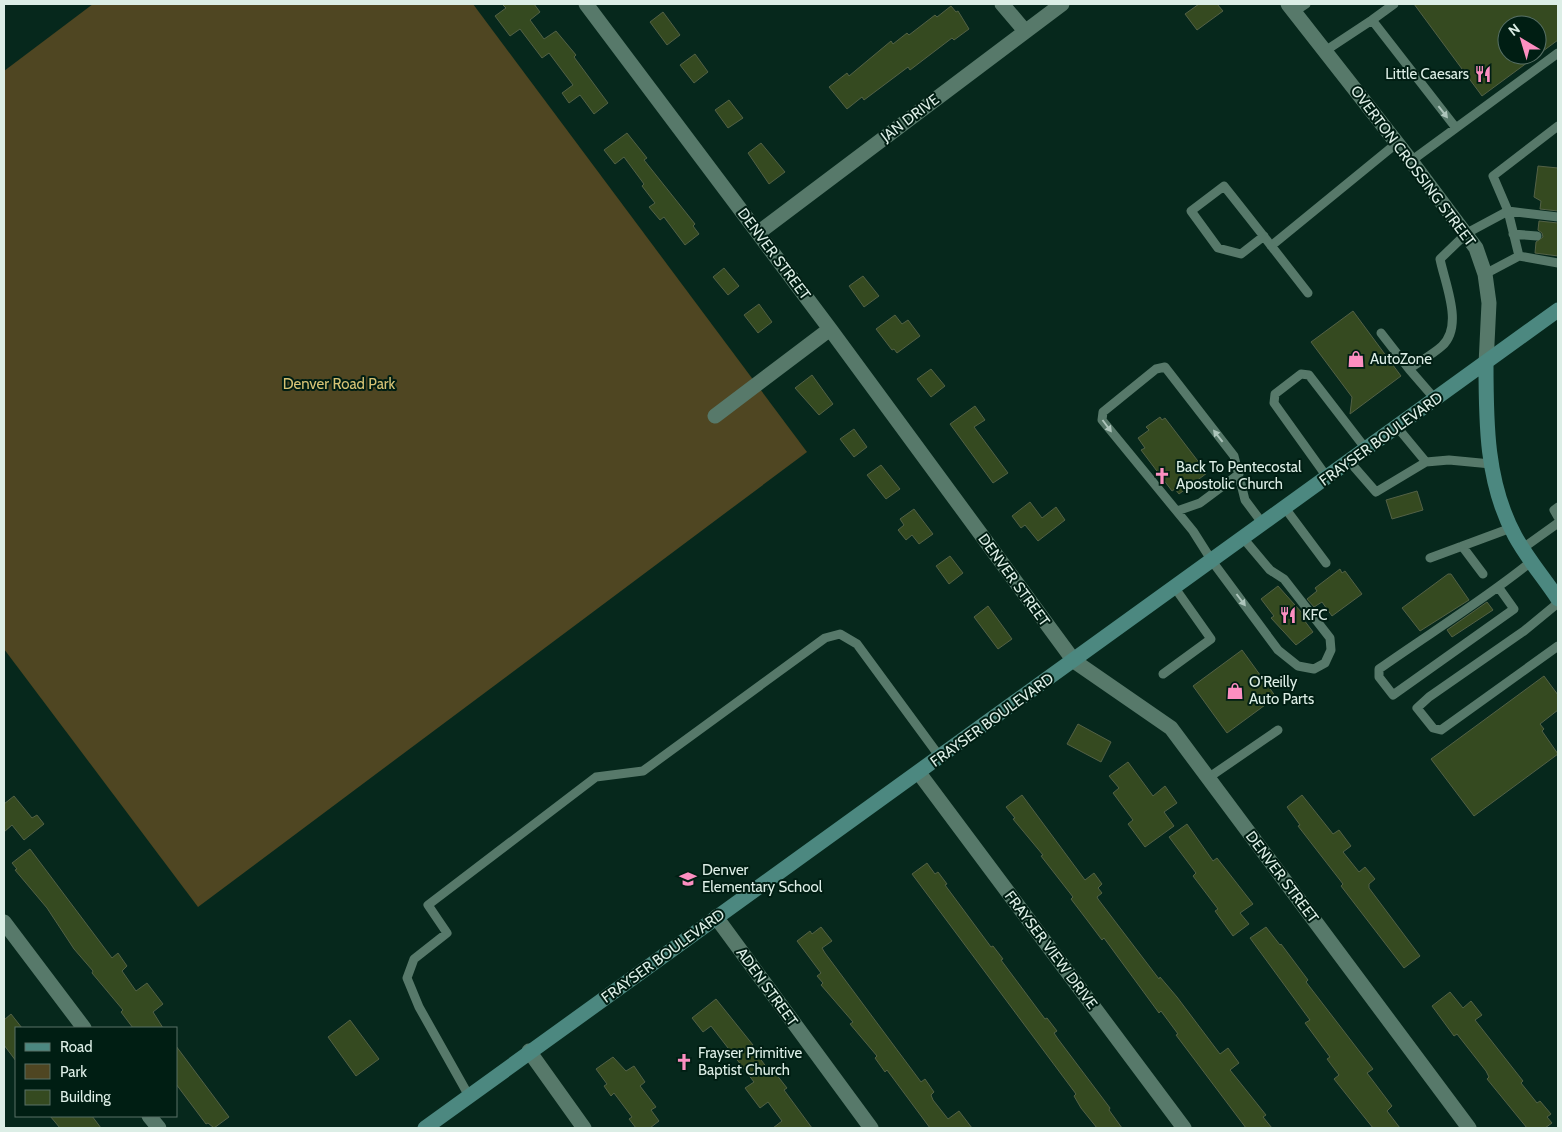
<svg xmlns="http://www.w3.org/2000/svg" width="1562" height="1132" font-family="Cabin,sans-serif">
  <rect width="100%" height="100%" fill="#06281c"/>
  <path fill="#4f4622" d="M93 4H473L807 452 198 907 4 649V71Z"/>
  <path fill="#354a20" stroke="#536146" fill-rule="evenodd" d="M502 4H534L540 12 530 20 544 39 556 31 576 55 574 57 608 103 594 114 580 95 569 103 562 93 573 85 549 53 542 58 520 29 510 36 495 16 506 8Z
    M1199 4H1217L1223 11 1197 30 1185 14Z
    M1414 4H1558V40L1482 96ZM1507 25H1537V55H1507Z
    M951 6 956 12 958 11 969 29 954 40 952 38 910 70 908 67 864 100 862 97 847 109 829 87 847 73 849 76 891 41 893 44 907 33 909 35 935 15 937 17Z
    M663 12 680 35 667 45 650 22Z
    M695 54 708 72 694 83 680 65Z
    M729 100 743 118 728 128 715 110Z
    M627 133 647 158 644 160 695 224 693 226 699 234 685 245 664 217 660 220 649 207 655 203 642 186 644 184 624 157 615 164 604 150Z
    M761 143 785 172 769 184 748 153Z
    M1538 166 1558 168V211L1540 209 1541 201 1534 197Z
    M1539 221 1558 223V256L1535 253 1536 242 1543 237 1542 233 1538 230Z
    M724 268 739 286 728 295 713 277Z
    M863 276 879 296 864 307 849 286Z
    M759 304 772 322 758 333 744 315Z
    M1353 311 1401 376 1350 414 1352 397 1311 342Z
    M895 315 902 324 908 320 920 336 897 353 894 349 892 350 876 329Z
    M931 369 945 386 931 397 917 379Z
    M812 375 833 404 819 415 795 388Z
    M975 406 985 420 974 427 1008 473 993 483 950 424Z
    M1160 417 1162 420 1165 418 1207 473 1179 494 1175 489 1172 491 1141 450 1145 448 1138 438 1149 430 1146 427Z
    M854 429 867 447 854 457 840 439Z
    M881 465 900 489 886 499 867 475Z
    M1417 491 1423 510 1392 519 1386 500Z
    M1030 502 1042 518 1056 507 1065 520 1038 541 1025 525 1021 528 1012 516Z
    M914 509 933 534 919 544 912 535 906 540 898 530 904 525 900 519Z
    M950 556 963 573 949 584 936 566Z
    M1340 569 1342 573 1345 571 1362 594 1332 616 1322 602 1314 607 1307 599 1317 591 1315 588Z
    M1448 574H1451L1469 600 1420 631 1402 608Z
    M1278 586 1303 614 1301 616 1313 632 1296 645 1271 618 1274 616 1261 599Z
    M1487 602 1493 610 1452 637 1447 630Z
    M988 606 1012 639 998 649 974 617Z
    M1242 650 1276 697 1227 733 1193 686Z
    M1544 676 1558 695V710L1540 724 1544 729 1542 731 1558 754 1474 816 1431 759Z
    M1078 724 1111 742 1101 762 1067 744Z
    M1128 762 1153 796 1165 786 1177 803 1164 812 1174 826 1145 847 1128 824 1133 820 1113 793 1119 788 1109 776Z
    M1022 795 1085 880 1094 873 1102 884 1098 888 1102 893 1097 897 1098 899 1159 979 1160 977 1177 997 1220 1054 1228 1048 1239 1063 1230 1070 1266 1115 1263 1117 1272 1128H1246L1176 1035 1178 1034 1161 1011 1159 1013 1104 938 1102 940 1087 920 1071 899 1073 897 1041 856 1043 855 1013 819 1015 818 1006 807Z
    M1302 795 1333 834 1339 830 1351 846 1343 852 1359 872 1365 867 1375 879 1369 884V888L1420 956 1404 968 1341 886 1343 884 1298 826 1300 825 1287 807Z
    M14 796 32 818 37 815 44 824 24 840 12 825 4 832V804Z
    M1187 824 1213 861 1217 858 1253 904 1240 913 1249 924 1233 936 1215 911 1218 909 1193 876 1196 873 1169 837Z
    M30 849 112 958 118 953 127 966 122 971 136 991 147 983 163 1004 153 1012 163 1028H133L121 1012 123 1010 92 973 93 971 74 949 47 908 15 870 17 869 12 863Z
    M927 863 935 874 938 872 947 884 945 885 991 947 993 946 1003 959 1001 960 1045 1019 1047 1018 1057 1031 1054 1033 1058 1039 1110 1108 1109 1110 1122 1128H1097L1081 1108 1074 1096 1076 1094 912 874Z
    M821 927 832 941 822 948 825 953 921 1082 925 1079 934 1092 931 1095 933 1100 948 1119 959 1111 972 1128H930L887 1070 885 1072 875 1058 877 1056 850 1024 853 1022 821 985 823 983 817 976 821 973 797 941 810 931 812 934Z
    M1266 927 1280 945 1281 944 1308 980 1306 982 1373 1069 1367 1073 1392 1106 1387 1111 1400 1128H1373L1334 1079 1339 1075 1327 1059 1330 1057 1305 1023 1310 1020 1250 938Z
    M1450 992 1463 1008 1471 1001 1482 1015 1475 1020 1523 1081 1521 1083 1537 1103 1540 1101 1551 1114 1547 1117 1552 1123 1545 1128H1527L1487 1079 1489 1077 1486 1071 1457 1034 1454 1036 1432 1006Z
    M716 999 753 1045 751 1046 767 1068 774 1076 776 1074 787 1088 784 1090 812 1128H773L782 1121 768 1102 760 1108 745 1088 754 1082 735 1057 711 1026 703 1032 692 1018Z
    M11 1014 22 1028H16V1061L4 1045V1020Z
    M350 1020 379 1059 356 1076 328 1037Z
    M176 1046 229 1117 214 1128 208 1123 206 1124 176 1084Z
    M613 1057 626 1071 634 1066 645 1082 640 1086 656 1107 651 1110 659 1121 650 1128H636L629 1119 632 1117 614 1093 611 1096 604 1086 607 1084 596 1069Z
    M50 1116H92L101 1128H60Z"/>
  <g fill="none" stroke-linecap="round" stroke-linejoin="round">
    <path stroke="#57796a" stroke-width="9" d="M1294 12 1306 4
      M1372 20 1394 4
      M1325 51 1372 20 1456 128
      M1411 161 1558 53
      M1513 234 1537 236
      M1264 236 1241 254 1218 248 1191 211 1224 186C1252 221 1280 257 1308 293
      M1271 246 1397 143
      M1519 256 1508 211 1493 176 1558 126
      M1485 274 1519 256 1558 263
      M1381 333 1409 369
      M1435 399 1409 369C1420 361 1432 355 1442 346 1464 326 1445 284 1440 259L1467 233 1508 211 1558 217
      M1397 427 1426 462
      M1349 461 1376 492 1426 462 1449 460 1491 464
      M1327 477 1274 403 1275 394 1301 374 1309 375 1366 449
      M1558 507 1554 510 1558 517
      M1285 508 1326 563
      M1177 511 1200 503 1239 474
      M1243 538 1270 570 1284 579 1330 638 1331 650 1325 663 1314 669 1298 666 1278 650 1212 561 1193 531 1102 420 1103 412 1156 369 1165 367 1234 456 1245 500 1263 524
      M1462 546 1483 574
      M1523 548 1558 523
      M1430 558 1511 528
      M1499 588 1514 609 1393 695 1379 677V669C1430 633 1484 600 1532 561
      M1558 603 1524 631 1429 697 1417 708 1433 728 1441 730 1558 646
      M1163 674 1211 639 1175 588
      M1208 778 1278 730
      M469 1096 419 1007 407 978 414 959 447 933 428 905 596 777 643 771 825 638 840 634 857 644 940 757"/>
    <path stroke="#57796a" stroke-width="15" d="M586 4 830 329 1074 661 1171 728 1469 1128
      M1002 4 1025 31
      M758 233 1062 4
      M715 416 830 329
      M919 773 1184 1128
      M716 917 871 1128
      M4 922 84 1028
      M529 1051 584 1128
      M149 1116 159 1128"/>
    <path stroke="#57796a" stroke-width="15" d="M1288 4 1411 161 1476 248 1485 274 1489 303 1486 364"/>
    <path stroke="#4c8880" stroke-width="15" d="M1486 364C1486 422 1486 483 1515 536 1527 558 1544 578 1558 599
      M425 1128 1558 310"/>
  </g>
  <defs><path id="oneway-solid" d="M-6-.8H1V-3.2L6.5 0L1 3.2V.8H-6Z" transform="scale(1.25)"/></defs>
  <g fill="#adc5bb">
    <use href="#oneway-solid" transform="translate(1443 112) rotate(52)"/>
    <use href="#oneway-solid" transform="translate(1107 426) rotate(53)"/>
    <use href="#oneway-solid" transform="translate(1218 436) rotate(-128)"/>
    <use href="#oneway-solid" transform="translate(1241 600) rotate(53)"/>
  </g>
  <defs>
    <g id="restaurant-bare" transform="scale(1.35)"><path d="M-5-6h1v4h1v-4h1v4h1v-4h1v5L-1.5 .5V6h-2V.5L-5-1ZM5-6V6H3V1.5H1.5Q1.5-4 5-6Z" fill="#fc8fc1" stroke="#001e13" stroke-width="2.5" paint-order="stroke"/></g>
    <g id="shop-bare" transform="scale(1.35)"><path d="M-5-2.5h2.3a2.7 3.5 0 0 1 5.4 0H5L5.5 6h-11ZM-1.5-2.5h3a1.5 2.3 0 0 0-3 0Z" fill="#fc8fc1" stroke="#001e13" stroke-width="2.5" paint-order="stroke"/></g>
    <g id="church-bare" transform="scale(1.35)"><path d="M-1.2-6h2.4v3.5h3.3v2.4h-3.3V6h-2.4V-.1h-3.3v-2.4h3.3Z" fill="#fc8fc1" stroke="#001e13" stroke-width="2.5" paint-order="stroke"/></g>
    <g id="school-bare" transform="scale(1.35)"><path d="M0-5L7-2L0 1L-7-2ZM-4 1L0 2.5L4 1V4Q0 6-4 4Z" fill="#fc8fc1" stroke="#001e13" stroke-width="2.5" paint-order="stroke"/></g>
  </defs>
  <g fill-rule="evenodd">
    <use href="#restaurant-bare" x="1483" y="74"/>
    <use href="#shop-bare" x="1356" y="359"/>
    <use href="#church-bare" x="1162" y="476"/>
    <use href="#restaurant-bare" x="1288" y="615"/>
    <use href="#shop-bare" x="1235" y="691"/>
    <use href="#school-bare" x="688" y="879"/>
    <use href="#church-bare" x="684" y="1062"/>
  </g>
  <g text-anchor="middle" stroke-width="4" stroke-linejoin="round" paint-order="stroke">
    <g font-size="15" fill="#dceee6" stroke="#001e13" text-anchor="start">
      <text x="1469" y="79" text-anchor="end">Little Caesars</text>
      <text x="1370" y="364">AutoZone</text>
      <text x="1176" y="472">Back To Pentecostal<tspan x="1176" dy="17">Apostolic Church</tspan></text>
      <text x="1302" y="620">KFC</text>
      <text x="1249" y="687">O'Reilly<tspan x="1249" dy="17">Auto Parts</tspan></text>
      <text x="702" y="875">Denver<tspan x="702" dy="17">Elementary School</tspan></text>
      <text x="698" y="1058">Frayser Primitive<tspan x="698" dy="17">Baptist Church</tspan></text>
    </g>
    <g font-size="15" fill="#dceee6" stroke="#001e13">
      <text transform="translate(910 118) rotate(-37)" y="5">JAN DRIVE</text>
      <text transform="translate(1413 166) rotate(53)" y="5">OVERTON CROSSING STREET</text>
      <text transform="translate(774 254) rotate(53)" y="5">DENVER STREET</text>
      <text transform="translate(1381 439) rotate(-36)" y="5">FRAYSER BOULEVARD</text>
      <text transform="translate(1014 580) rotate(54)" y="5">DENVER STREET</text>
      <text transform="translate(992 720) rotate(-36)" y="5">FRAYSER BOULEVARD</text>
      <text transform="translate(1282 877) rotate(53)" y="5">DENVER STREET</text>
      <text transform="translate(1051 950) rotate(53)" y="5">FRAYSER VIEW DRIVE</text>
      <text transform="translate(663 956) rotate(-36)" y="5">FRAYSER BOULEVARD</text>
      <text transform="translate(767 987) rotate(54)" y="5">ADEN STREET</text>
    </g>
    <g font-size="15" fill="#d6c375" stroke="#001e13">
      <text x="339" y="389">Denver Road Park</text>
    </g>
  </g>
  <rect width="1562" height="1132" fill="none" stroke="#dceee6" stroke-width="10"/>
  <rect x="15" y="1027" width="162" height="90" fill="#001e13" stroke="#587167"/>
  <rect x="25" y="1043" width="25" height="8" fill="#4c8880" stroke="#587167"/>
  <text x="60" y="1052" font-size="15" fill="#dceee6">Road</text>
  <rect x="25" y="1064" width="25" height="15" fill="#4f4622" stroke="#587167"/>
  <text x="60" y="1077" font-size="15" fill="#dceee6">Park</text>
  <rect x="25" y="1090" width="25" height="15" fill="#354a20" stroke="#587167"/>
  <text x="60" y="1102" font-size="15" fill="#dceee6">Building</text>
  <g transform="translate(1522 40) rotate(322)"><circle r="24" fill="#001e13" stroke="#587167"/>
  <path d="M0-4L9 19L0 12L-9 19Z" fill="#fc8fc1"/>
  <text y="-8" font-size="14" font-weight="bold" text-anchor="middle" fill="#dceee6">N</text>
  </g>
</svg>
